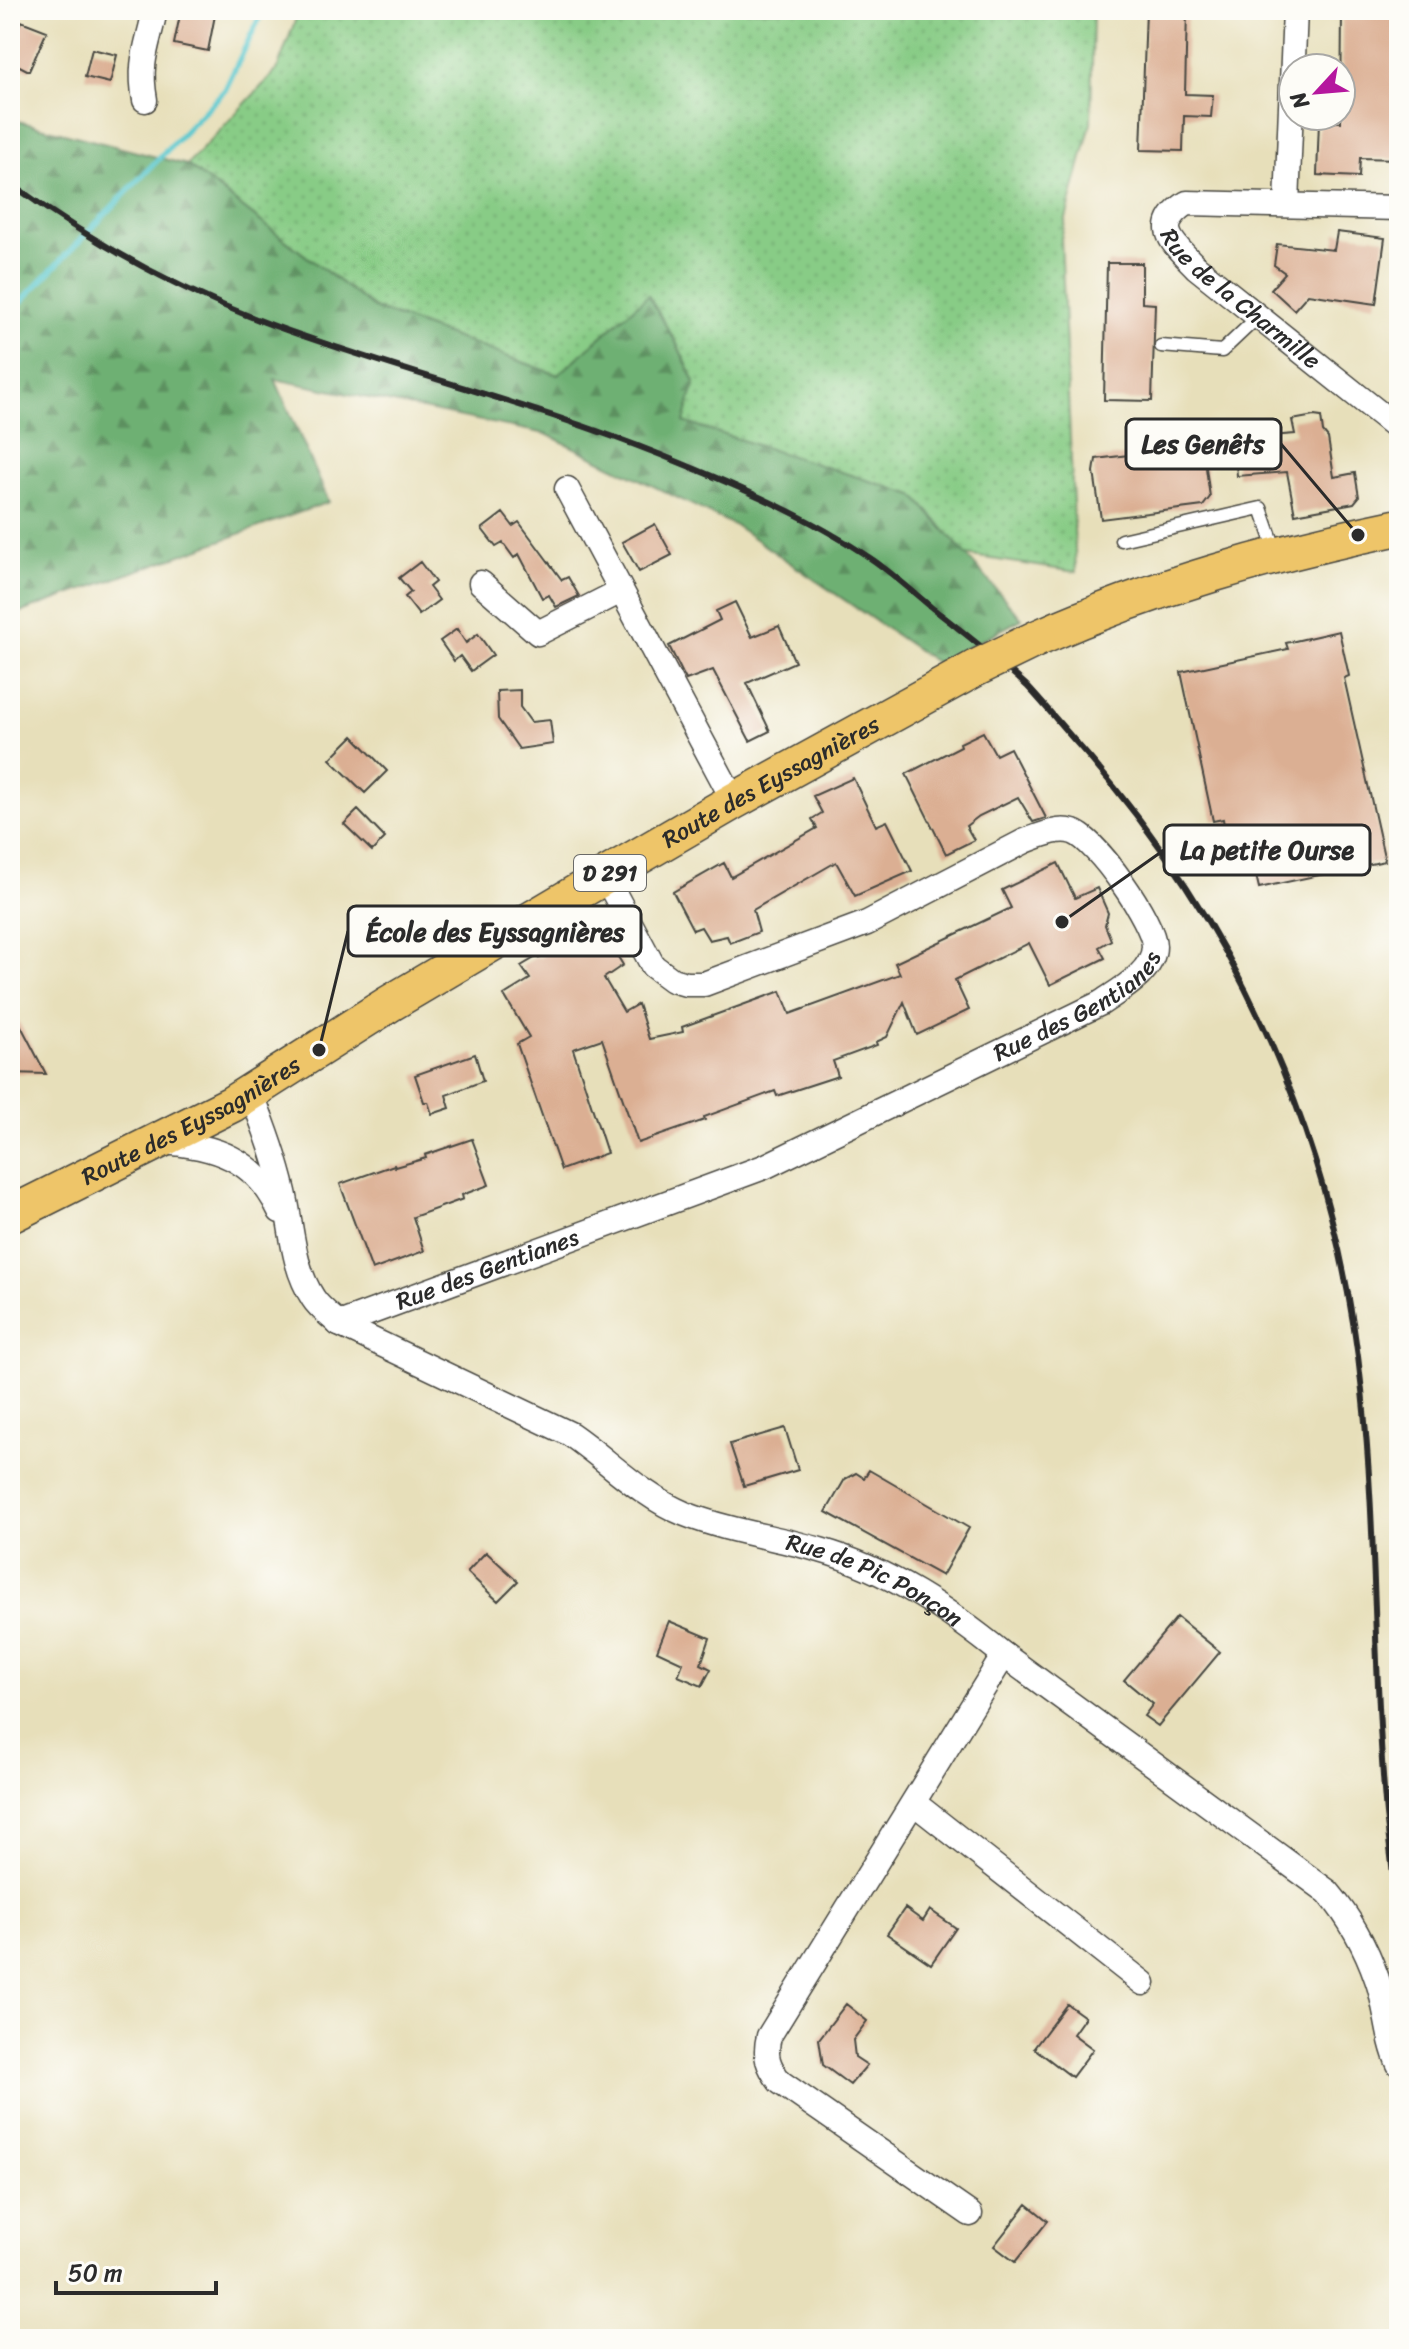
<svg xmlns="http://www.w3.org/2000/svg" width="1409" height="2349" font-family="Sriracha,sans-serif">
  <defs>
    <pattern id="grass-dots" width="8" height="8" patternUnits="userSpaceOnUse" patternTransform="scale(2)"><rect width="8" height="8" fill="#88cc86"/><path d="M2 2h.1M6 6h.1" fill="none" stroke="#76af74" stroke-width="1.8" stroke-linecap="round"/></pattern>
    <pattern id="forest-firs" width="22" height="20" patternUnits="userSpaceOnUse" patternTransform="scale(2)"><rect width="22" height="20" fill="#6eb073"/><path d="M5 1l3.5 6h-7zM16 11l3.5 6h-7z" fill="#5b8f5f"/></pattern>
  </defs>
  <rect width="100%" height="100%" fill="#fdfcf7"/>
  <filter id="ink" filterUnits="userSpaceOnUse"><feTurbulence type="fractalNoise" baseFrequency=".0125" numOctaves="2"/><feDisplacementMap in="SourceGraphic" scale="16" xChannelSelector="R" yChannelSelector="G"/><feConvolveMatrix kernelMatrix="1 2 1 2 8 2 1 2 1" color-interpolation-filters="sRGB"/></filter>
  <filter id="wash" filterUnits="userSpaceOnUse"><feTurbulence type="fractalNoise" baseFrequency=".006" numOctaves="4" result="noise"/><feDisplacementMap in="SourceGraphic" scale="32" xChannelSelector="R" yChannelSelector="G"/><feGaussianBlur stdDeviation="1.8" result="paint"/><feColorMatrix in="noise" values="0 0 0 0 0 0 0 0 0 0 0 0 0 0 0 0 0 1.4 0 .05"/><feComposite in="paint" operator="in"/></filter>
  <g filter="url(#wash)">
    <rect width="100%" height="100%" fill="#e7dfba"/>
    <path fill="url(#grass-dots)" stroke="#5a7c58" stroke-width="2" d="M299 10H1093L1091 123 1061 238 1076 572 966 555 914 495 683 422 695 382 678 346 648 296 558 375 374 308 187 165 277 70Z"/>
    <path fill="url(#forest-firs)" stroke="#4c6e4f" stroke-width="2" d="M10 119 187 165 374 308 558 375 648 295 678 346 695 382 684 422 914 495 1022 619 937 663 736 526 546 434 275 379 329 502 10 616Z"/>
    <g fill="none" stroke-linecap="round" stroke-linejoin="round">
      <path stroke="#59c7cd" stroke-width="6" d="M10 313 225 90 263 10"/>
    </g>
    <g id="blocks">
      <path fill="#dbaf93" d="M181 10H216L208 51 174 44Z
        M1146 10H1187L1185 94 1213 95 1211 117 1184 116 1183 151 1141 150Z
        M1342 10H1399V159L1360 158 1359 177 1317 175 1319 121 1341 122Z
        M21 21 47 31 29 71 10 61V34L14 36Z
        M92 49 117 55 110 83 85 77Z
        M1337 232 1385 238 1376 304 1308 294 1294 310 1271 289 1285 273 1274 265 1277 244 1334 250Z
        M1107 263H1142V303L1155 304 1152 401 1104 400Z
        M1314 416 1321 417 1323 432 1328 438 1334 477 1355 473 1359 497 1354 503 1295 514 1287 472 1237 476 1234 439 1295 434 1292 420Z
        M1203 446 1210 497 1203 506 1101 519 1094 472 1096 459Z
        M503 513 513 526 519 522 562 580 568 577 579 596 556 607 549 595 542 598 519 554 514 558 503 543 496 547 482 529Z
        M655 524 672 555 639 572 622 542Z
        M420 562 435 582 429 587 439 600 419 615 405 597 411 592 399 578Z
        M735 602 752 637 779 626 795 662 747 683 770 731 750 741 713 670 686 680 669 646 720 620 716 611Z
        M457 629 466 643 478 634 493 655 471 671 460 656 454 661 440 641Z
        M1339 631 1349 676 1344 678 1385 861 1259 888 1246 833 1226 838 1223 819 1213 821 1181 672 1288 649 1286 643Z
        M520 690V707L531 722 550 720 553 744 519 749 498 719 497 691Z
        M983 732 996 755 1010 748 1046 818 1033 822 1018 797 979 816 966 826 974 840 946 854 906 774 961 746 960 743Z
        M353 736 387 771 365 793 330 759Z
        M853 778 876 826 887 821 912 871 855 896 836 862 753 910 759 932 730 943 727 936 709 940 701 927 693 930 673 892 724 863 731 877 817 828 812 819 822 813 813 796Z
        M358 810 385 838 372 851 344 824Z
        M1058 863 1075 898 1097 888 1108 913 1105 925 1111 940 1099 947 1105 958 1050 985 1029 943 955 980 969 1010 917 1035 904 1002 887 1037 876 1042 877 1045 833 1061 838 1076 777 1096 775 1091 704 1117 705 1120 638 1143 602 1039 573 1049 607 1153 561 1170 517 1044 529 1037 504 995 530 979 521 966 538 956 539 958 590 929 596 939 604 934 623 965 604 978 624 1012 638 1004 649 1039 683 1032 682 1027 781 991 790 1014 900 974 895 963 1011 908 1002 890Z
        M10 1005 33 1049 46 1074 10 1073Z
        M475 1054 483 1081 446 1095 450 1108 432 1114 428 1102H424L415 1075Z
        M472 1139 489 1185 462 1195 463 1199 413 1217 424 1251 372 1270 340 1184 394 1165 395 1167 426 1158 425 1155Z
        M785 1428 798 1470 744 1486 730 1444Z
        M869 1470 969 1528 942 1576 826 1512 845 1479 856 1473 864 1478Z
        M486 1552 518 1581 498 1601 467 1572Z
        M1177 1617 1220 1652 1158 1726 1144 1716 1153 1704 1124 1680Z
        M669 1621 710 1638 701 1664 711 1669 702 1686 678 1676 683 1663 657 1651Z
        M905 1908 923 1921 930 1910 956 1928 931 1964 887 1934Z
        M846 2004 867 2021 853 2040 855 2057 867 2065 850 2085 823 2065 819 2039Z
        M1067 2004 1085 2017 1073 2034 1093 2049 1072 2077 1034 2048Z
        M1027 2204 1048 2221 1015 2262 994 2246Z"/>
    </g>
  </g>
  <g filter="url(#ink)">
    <use href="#blocks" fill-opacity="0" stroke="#474640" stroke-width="2"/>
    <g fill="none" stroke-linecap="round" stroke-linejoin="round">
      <g stroke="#474640" stroke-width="15">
        <path id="lane" d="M1161 346 1222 351 1259 316
          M1121 540 1261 508 1277 554"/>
      </g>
      <g stroke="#474640" stroke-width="27">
        <g id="street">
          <path d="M145 100C138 61 148 46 155 10"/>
          <path d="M1287 204 1295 10"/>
          <path id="s1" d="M1399 208 1187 203C1151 227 1173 243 1196 267L1399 429"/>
          <path d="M567 489 734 801"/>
          <path d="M481 583 538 633 621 591"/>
          <path id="s2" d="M251 1093C264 1125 276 1158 284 1192 292 1227 292 1266 313 1298 319 1308 331 1316 339 1324L570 1434C608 1460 641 1496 685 1514 728 1531 775 1537 820 1550 888 1569 950 1611 1004 1655L1328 1892C1350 1918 1366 1947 1377 1979 1387 2006 1387 2038 1399 2064"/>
          <path d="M160 1142C215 1145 256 1159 280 1211"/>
          <path id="s3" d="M339 1324 764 1167 1101 1003C1120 990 1154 972 1154 946 1154 922 1096 839 1073 832 1058 827 1039 836 1025 841L867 923 704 984H686L672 980 653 966 605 876"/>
          <path d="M914 1803 1143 1983"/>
          <path d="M970 2214 780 2082C768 2066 764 2056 769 2036L1004 1655"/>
        </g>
      </g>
      <g stroke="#474640" stroke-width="39">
        <g id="primary">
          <path d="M1038 638C1155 586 1274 553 1399 527"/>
          <path id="s4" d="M10 1215 232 1104 389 1004 605 876 734 801 976 668"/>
        </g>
      </g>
      <use href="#lane" stroke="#fff" stroke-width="12"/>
      <use href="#street" stroke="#fff" stroke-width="24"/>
      <use href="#primary" stroke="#eec569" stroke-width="36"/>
      <path stroke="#2b2b2b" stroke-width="6" d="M10 183C91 242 178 290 272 325 400 372 534 404 661 455 733 484 809 516 873 560 893 574 912 591 931 607 963 632 997 658 1027 686 1044 704 1060 724 1076 742 1240 926 1337 1146 1362 1391 1377 1531 1373 1673 1386 1814 1390 1851 1395 1888 1399 1925"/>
      <g stroke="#474640" stroke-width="39" stroke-linecap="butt">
        <path id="primary-bridge" d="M976 668 1038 638"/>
      </g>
      <use href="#primary-bridge" stroke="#eec569" stroke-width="36"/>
    </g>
  </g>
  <g text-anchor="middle" stroke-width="8" stroke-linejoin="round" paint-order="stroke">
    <rect fill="#fdfcf7" stroke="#6a6a68" stroke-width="2" x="574" y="855" width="72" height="36" rx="6"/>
    <g font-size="22" font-weight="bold" fill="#2b2b2b">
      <text x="610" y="881">D 291</text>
    </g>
    <g font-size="24" fill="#2b2b2b" stroke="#fdfcf7">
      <text dy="8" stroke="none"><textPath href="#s1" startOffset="348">Rue de la Charmille</textPath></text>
      <text dy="8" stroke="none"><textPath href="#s4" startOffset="876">Route des Eyssagnières</textPath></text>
      <text dy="8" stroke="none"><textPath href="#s3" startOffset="806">Rue des Gentianes</textPath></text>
      <text dy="8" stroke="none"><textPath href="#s4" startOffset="204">Route des Eyssagnières</textPath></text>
      <text dy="8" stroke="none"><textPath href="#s3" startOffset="158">Rue des Gentianes</textPath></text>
      <text dy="8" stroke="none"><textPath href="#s2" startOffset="850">Rue de Pic Ponçon</textPath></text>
    </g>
  </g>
  <path fill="none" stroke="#2b2b2b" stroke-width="3" d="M1358 535L1281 444M1062 922L1164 850M319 1050L348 931"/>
  <g fill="#2b2b2b" stroke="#fdfcf7" stroke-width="3">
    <circle cx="1358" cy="535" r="8"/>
    <circle cx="1062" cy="922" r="8"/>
    <circle cx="319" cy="1050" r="8"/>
  </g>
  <g fill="#fdfcf7" stroke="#2b2b2b" stroke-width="3">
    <rect x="1126" y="419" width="155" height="50" rx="8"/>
    <rect x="1164" y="825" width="206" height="50" rx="8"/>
    <rect x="348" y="906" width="293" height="50" rx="8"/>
  </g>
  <g font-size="26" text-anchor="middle" font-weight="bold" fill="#2b2b2b">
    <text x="1203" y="453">Les Genêts</text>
    <text x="1267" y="859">La petite Ourse</text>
    <text x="495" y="941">École des Eyssagnières</text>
  </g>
  <rect width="1409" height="2349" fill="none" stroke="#fdfcf7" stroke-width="40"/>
  <g transform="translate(1317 92) rotate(244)"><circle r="38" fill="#fdfcf7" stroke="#a9a8a5" stroke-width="2"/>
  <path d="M0-6L14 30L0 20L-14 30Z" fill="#b5179e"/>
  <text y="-12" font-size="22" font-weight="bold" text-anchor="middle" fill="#2b2b2b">N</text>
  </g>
  <path d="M56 2281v12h160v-12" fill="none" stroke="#2b2b2b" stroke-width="4"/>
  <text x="68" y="2281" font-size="24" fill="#2b2b2b" stroke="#fdfcf7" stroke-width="6" paint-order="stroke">50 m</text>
</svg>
